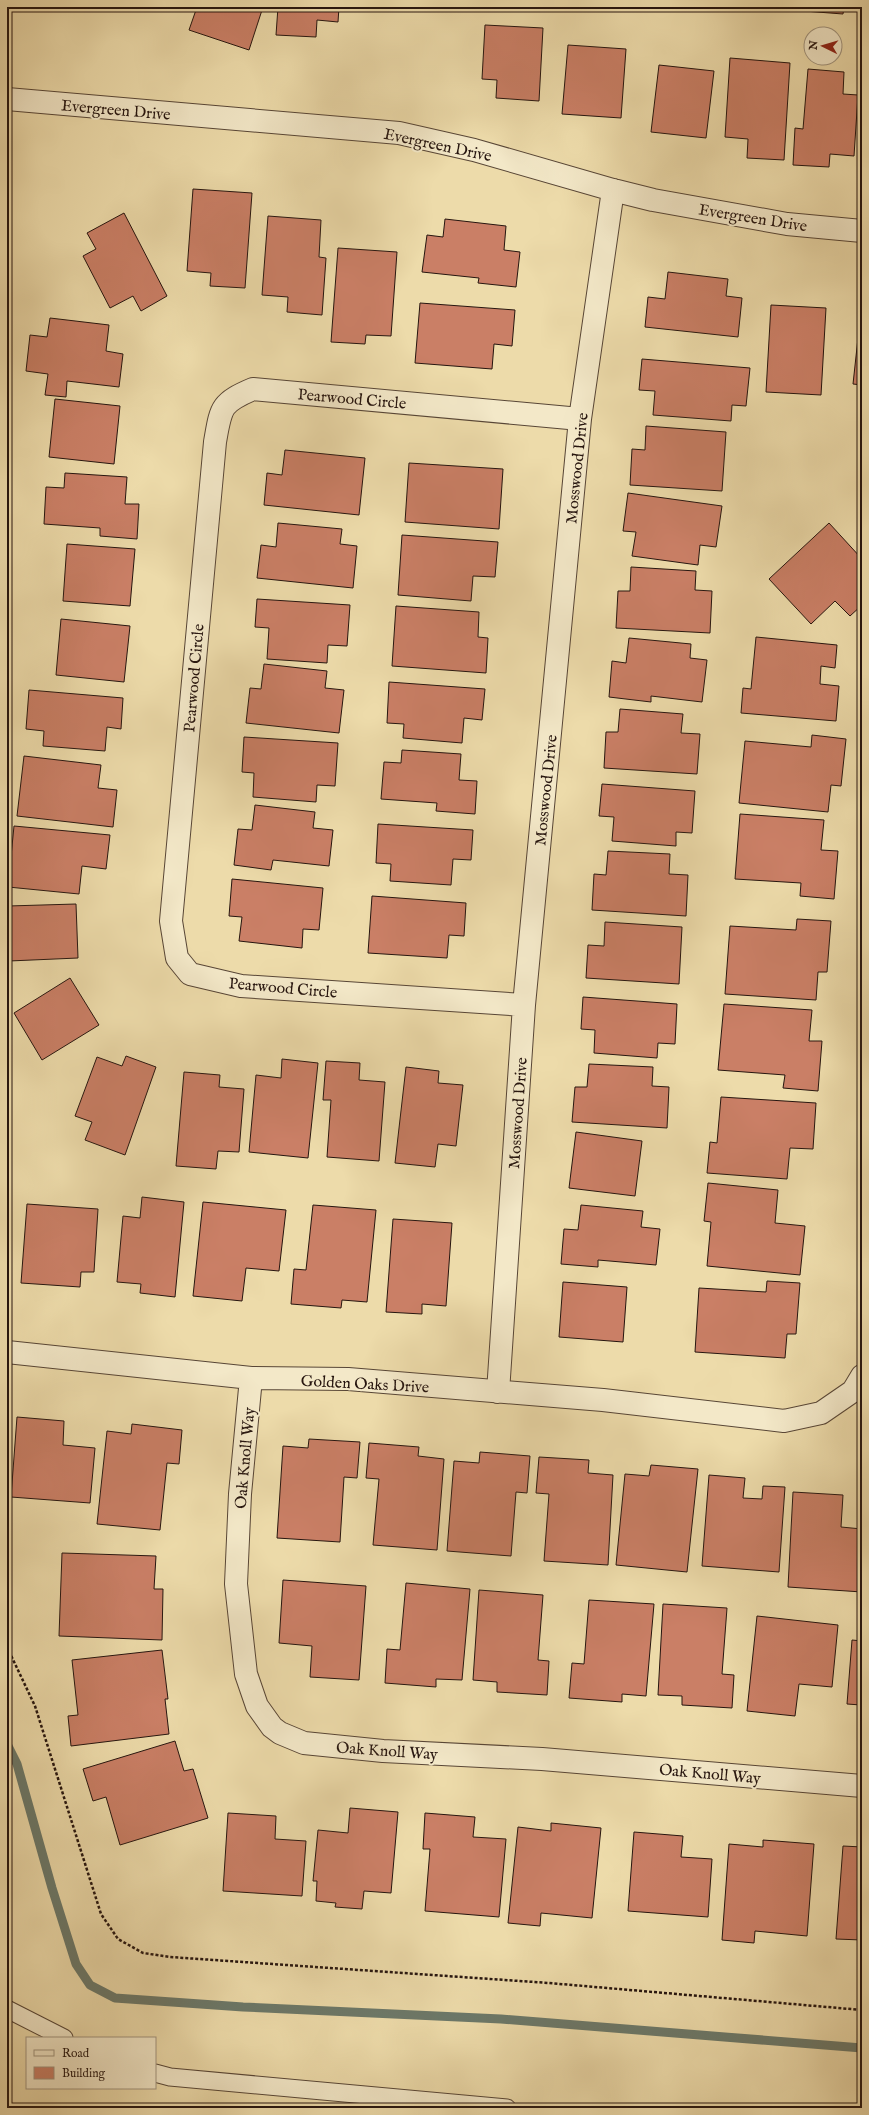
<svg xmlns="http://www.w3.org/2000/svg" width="869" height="2115" font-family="'IM FELL English',serif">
  <rect width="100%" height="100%" fill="#eddbaa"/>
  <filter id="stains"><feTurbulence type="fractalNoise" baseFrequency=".005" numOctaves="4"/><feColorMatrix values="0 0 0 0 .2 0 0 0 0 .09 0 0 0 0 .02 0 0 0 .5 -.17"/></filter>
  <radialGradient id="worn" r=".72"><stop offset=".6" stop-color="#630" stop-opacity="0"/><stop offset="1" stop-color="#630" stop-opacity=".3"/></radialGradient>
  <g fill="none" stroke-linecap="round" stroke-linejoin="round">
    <path stroke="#6c796a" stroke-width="9" d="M7 1744 17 1764 52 1888 76 1964 90 1985 115 1998 243 2007 501 2019 862 2048"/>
  </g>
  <path fill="#ca7f66" stroke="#26150f" d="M197 7H263L249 50 189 30Z
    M278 7H339L338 22 317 20 316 37 276 35Z
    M791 7H844L843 14 791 10Z
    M485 25 543 28 539 101 496 98 497 80 482 79Z
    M568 45 626 49 621 118 562 114Z
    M730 58 790 63 784 160 747 158 748 139 725 137Z
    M659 65 714 71 706 138 651 132Z
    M808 69 844 72 843 94 858 95 854 156 830 154 829 167 793 165 795 128 803 129Z
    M193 189 252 193 245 288 210 286 211 273 187 271Z
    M124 213 167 296 141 311 133 296 110 308 83 256 96 249 87 233Z
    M268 216 321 220 319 257 326 258 322 315 287 312 288 297 262 295Z
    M445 219 506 226 504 250 520 252 516 287 478 283 479 278 422 272 427 235 443 237Z
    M338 248 397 252 391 336 366 335 365 344 331 342Z
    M668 272 728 279 726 296 742 298 738 337 645 327 648 297 665 299Z
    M420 303 515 310 512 346 494 344 492 369 415 363Z
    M771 305 826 308 821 395 766 392Z
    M50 318 109 325 106 351 123 354 119 387 67 381 66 397 45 395 48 374 26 371 30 335 47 337Z
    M858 338H862V385L853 384Z
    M642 359 750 368 746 406 732 405 731 421 653 415 655 391 639 390Z
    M55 399 120 406 114 464 49 457Z
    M646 426 726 432 722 491 630 485 632 449 645 450Z
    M285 450 365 458 359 515 264 505 267 473 282 475Z
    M409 463 503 469 499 529 405 522Z
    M65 473 127 477 125 504H139L137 539 100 536V528L44 524 46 487 64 488Z
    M628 493 722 506 716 547 700 545 698 565 632 556 636 532 623 531Z
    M278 523 342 529 340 544 357 546 353 588 257 578 261 545 276 547Z
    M829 523 862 559V605L850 616 835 601 811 624 769 579Z
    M402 535 498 542 495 577 473 576 471 601 398 595Z
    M67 544 135 549 130 606 63 601Z
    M631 567 696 571 695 590 712 591 710 633 616 628 618 591H630Z
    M257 599 350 605 347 646 328 645 327 663 267 659 269 628 255 627Z
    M396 606 479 612 478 637 488 638 486 673 392 666Z
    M61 619 130 626 124 682 56 675Z
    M756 637 837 645 835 668 821 666 820 684 839 686 836 721 741 713 743 688 751 689Z
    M629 638 691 644 690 658 707 660 702 702 651 696V702L609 697 612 661 626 663Z
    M264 664 327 671 325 688 344 690 339 733 246 723 250 688 261 689Z
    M389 682 485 689 482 720 464 718 462 743 403 738 404 724 387 723Z
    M29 690 123 698 121 729 107 727 105 751 43 746 44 731 26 729Z
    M620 709 683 714 681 733 700 734 697 774 604 768 606 732H618Z
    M812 735 846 739 841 786 831 785 828 812 739 803 745 741 811 747Z
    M244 737 338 743 335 786 317 785 316 802 253 797 254 773 242 772Z
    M402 750 461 754 459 780 477 781 475 814 436 811 437 803 381 799 384 762 401 763Z
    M24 756 101 765 98 788 117 790 113 827 17 816Z
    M602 784 695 791 692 833 676 832V846L612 841 614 817 599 816Z
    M255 805 315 812 313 828 333 830 329 866 273 860 271 870 234 865 238 829 252 830Z
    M740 814 824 820 821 850 838 851 834 899 800 896 801 883 735 879Z
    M378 824 473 830 471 860 453 859 451 885 390 881 391 864 376 863Z
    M14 826 110 835 106 869 82 866 79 894 8 887Z
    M608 851 670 854 669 874 688 875 686 916 592 910 594 874 606 875Z
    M232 879 323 888 319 930 303 929 302 948 239 941 242 917 229 916Z
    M372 896 466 903 464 936 449 935 447 958 368 953Z
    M76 904 78 958 9 961 8 906Z
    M797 919 831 921 827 972H818L816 1000 725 994 730 926 796 930Z
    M605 922 682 927 679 984 586 978 588 945 604 946Z
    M70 978 99 1025 42 1060 14 1013Z
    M583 997 677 1004 675 1044 658 1043 657 1058 594 1053 595 1030 581 1029Z
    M724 1004 812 1010 809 1041H822L818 1091 783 1088 785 1075 718 1070Z
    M126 1056 156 1067 125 1155 85 1140 92 1122 75 1116 97 1057 122 1066Z
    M282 1059 318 1063 308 1158 249 1152 256 1075 281 1078Z
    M326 1061 360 1063 359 1080 385 1082 379 1161 327 1157 331 1100H323Z
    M589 1064 653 1067 652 1086 669 1087 667 1128 572 1122 575 1087H587Z
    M406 1067 439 1071 438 1083 463 1085 456 1146 438 1144 435 1167 395 1163Z
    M184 1072 220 1075 219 1087 244 1089 239 1152 218 1151 216 1169 176 1166Z
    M721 1097 816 1103 813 1149 790 1148 787 1179 707 1173 710 1142 717 1143Z
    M576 1132 642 1141 635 1196 569 1188Z
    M708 1183 778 1190 775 1223 805 1226 800 1275 707 1266 711 1222 704 1221Z
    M142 1197 184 1202 175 1297 140 1293 141 1284 117 1282 123 1216 140 1218Z
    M203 1202 286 1210 279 1271 246 1268 242 1301 193 1296Z
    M27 1204 98 1209 94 1272H81L80 1287 21 1283Z
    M313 1205 376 1210 367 1302 342 1300 341 1308 291 1304 294 1269 306 1270Z
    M581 1205 643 1211 641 1227 660 1229 656 1265 598 1260V1267L561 1264 564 1229 578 1230Z
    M393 1219 452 1223 446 1306 422 1304V1314L386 1312Z
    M767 1281 800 1283 796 1334H787L785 1358 695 1352 699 1288 766 1292Z
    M563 1282 627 1287 623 1342 559 1337Z
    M17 1417 64 1421 63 1445 95 1448 90 1503 11 1497Z
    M132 1424 182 1430 179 1464 167 1463 160 1530 97 1524 107 1431 131 1434Z
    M309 1439 360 1442 357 1478 344 1477 340 1542 277 1538 283 1446 308 1448Z
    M369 1443 419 1447 418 1456 444 1459 437 1550 373 1545 379 1479 366 1478Z
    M480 1452 530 1456 527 1493 516 1492 511 1556 447 1551 454 1461 479 1463Z
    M539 1457 589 1460 588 1473 613 1475 608 1565 544 1561 549 1494 536 1493Z
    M651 1465 698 1469 687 1572 616 1565 625 1474 649 1476Z
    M709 1475 745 1478 743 1498 762 1499 763 1486 785 1487 779 1572 702 1566Z
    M793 1492 843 1495 841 1527 862 1529V1592L788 1587Z
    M62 1553 156 1556 154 1589H163L162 1640 59 1636Z
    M283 1580 366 1586 359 1680 310 1677 312 1646 279 1643Z
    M406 1583 470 1589 462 1680 436 1679V1687L385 1683 387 1649 400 1650Z
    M479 1590 543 1595 538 1660 549 1661 547 1695 497 1692V1682L473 1680Z
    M589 1600 654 1604 646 1696 622 1694V1702L569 1698 572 1663 584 1664Z
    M663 1604 727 1608 722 1674 734 1675 732 1708 682 1705V1696L658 1695Z
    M757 1616 838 1625 832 1687 799 1684 795 1716 747 1711Z
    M852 1640 862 1641V1721H860L861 1705 847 1704Z
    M162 1650 168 1699H165L169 1734 71 1746 68 1716 78 1715 72 1660Z
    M175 1741 184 1771 193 1769 208 1818 120 1845 106 1797 93 1801 83 1769Z
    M350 1808 398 1812 391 1893 364 1891 362 1909 335 1907 336 1903 316 1901 317 1881H313L318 1830 348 1833Z
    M228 1813 276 1816 275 1839 306 1841 302 1896 223 1891Z
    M425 1813 475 1817 473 1837 506 1839 499 1917 425 1911 430 1849H423Z
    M551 1823 601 1828 592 1918 541 1913 540 1926 508 1923 518 1827 551 1831Z
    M634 1832 683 1836 681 1857 712 1859 708 1917 628 1911Z
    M763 1840 814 1844 807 1936 755 1931 754 1943 722 1940 729 1844 763 1847Z
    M843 1846 862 1847V1940L836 1939Z"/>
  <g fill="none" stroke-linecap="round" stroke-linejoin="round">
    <g stroke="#584636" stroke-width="19">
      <path id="service" d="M7 2009 64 2038
        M155 2073 170 2077 507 2108"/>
    </g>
    <g stroke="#584636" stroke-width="24">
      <path id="minor" d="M7 99 399 133 474 150 613 190 653 200 787 224 862 231
        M524 1005 241 986 190 974 177 958 171 921 215 442C221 408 220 403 253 389L580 419
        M7 1352 251 1378 348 1379 603 1400 784 1421 821 1413 853 1391 862 1376
        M251 1378 240 1494 236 1584 246 1674 257 1706 272 1727 280 1733 304 1743 383 1751 542 1759 862 1786
        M498 1392 524 1005 580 419 613 190"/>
    </g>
    <path stroke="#26150f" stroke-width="2.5" stroke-dasharray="3 2" stroke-linecap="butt" d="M7 1647 35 1706 101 1914 118 1939 143 1953 170 1957 549 1983 862 2010"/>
    <use href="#service" stroke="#f3e8c8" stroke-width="17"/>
    <use href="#minor" stroke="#f3e8c8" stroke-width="22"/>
  </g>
  <g text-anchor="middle" stroke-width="4" stroke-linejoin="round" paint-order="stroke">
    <g font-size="16" fill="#26150f" stroke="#f3e8c8">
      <text transform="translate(116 109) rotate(5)" y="6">Evergreen Drive</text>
      <text transform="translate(438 144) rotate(12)" y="6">Evergreen Drive</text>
      <text transform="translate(753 217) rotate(9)" y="6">Evergreen Drive</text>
      <text transform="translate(352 398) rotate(5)" y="6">Pearwood Circle</text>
      <text transform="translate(576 468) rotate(-84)" y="6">Mosswood Drive</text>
      <text transform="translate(193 678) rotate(-85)" y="6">Pearwood Circle</text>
      <text transform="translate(545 790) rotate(-84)" y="6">Mosswood Drive</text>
      <text transform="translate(283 987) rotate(5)" y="6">Pearwood Circle</text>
      <text transform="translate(517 1113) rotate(-86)" y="6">Mosswood Drive</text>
      <text transform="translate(365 1383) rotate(3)" y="6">Golden Oaks Drive</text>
      <text transform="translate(244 1458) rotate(-85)" y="6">Oak Knoll Way</text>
      <text transform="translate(387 1750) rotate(4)" y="6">Oak Knoll Way</text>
      <text transform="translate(710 1773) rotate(5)" y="6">Oak Knoll Way</text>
    </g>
  </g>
  <rect width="869" height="2115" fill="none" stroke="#eddbaa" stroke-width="24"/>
  <rect x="8" y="8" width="853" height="2099" fill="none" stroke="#26150f" stroke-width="2"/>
  <rect x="12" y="12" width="845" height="2091" fill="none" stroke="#26150f"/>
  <rect x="26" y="2037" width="130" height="52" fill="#f3e8c8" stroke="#a1947e"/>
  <rect x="34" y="2050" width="20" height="6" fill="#f3e8c8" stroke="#a1947e"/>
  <text x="62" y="2057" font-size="12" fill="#26150f">Road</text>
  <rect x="34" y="2067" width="20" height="12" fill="#ca7f66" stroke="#a1947e"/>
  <text x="62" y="2077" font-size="12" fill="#26150f">Building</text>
  <g transform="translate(823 46) rotate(275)"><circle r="19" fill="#f3e8c8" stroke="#a1947e"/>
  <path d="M0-3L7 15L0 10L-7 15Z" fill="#8f2418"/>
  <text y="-6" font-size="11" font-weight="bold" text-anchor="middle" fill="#26150f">N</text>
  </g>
  <rect width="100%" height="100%" filter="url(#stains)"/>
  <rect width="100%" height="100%" fill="url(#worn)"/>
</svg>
